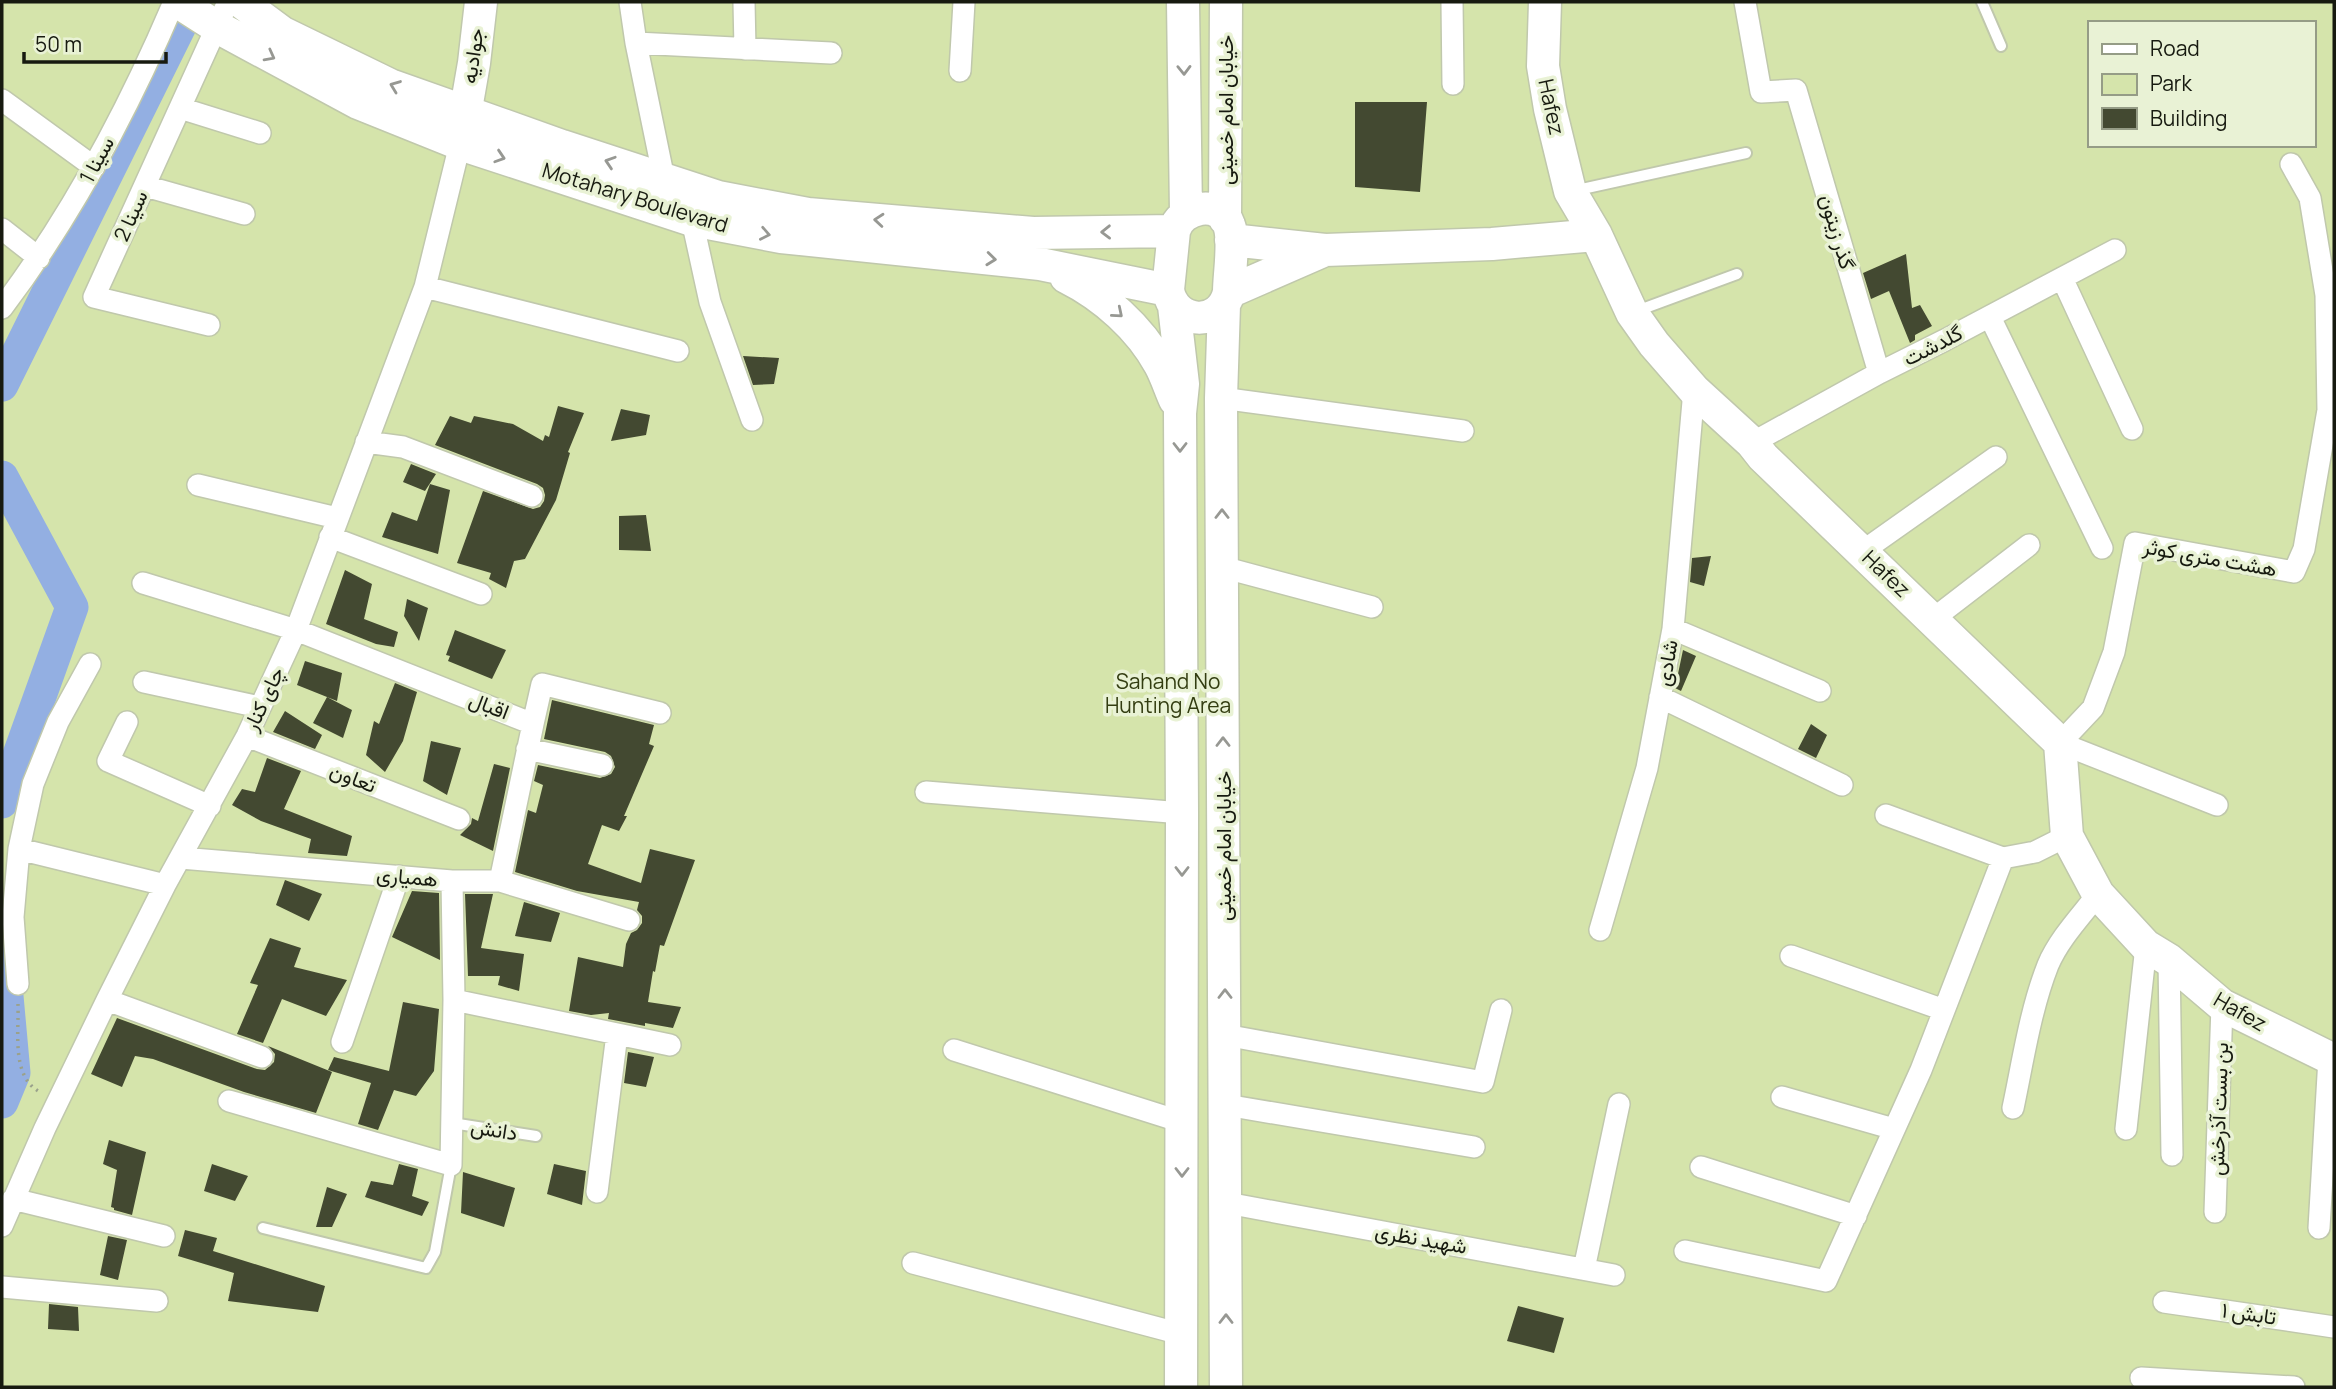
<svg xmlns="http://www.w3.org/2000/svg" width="2336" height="1389" font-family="Manrope,Vazirmatn,sans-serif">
  <rect width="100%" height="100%" fill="#e9f2d5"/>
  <path fill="#d5e4ab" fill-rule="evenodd" d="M2 2H2334V1387H2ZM2089 23H2313V145H2089Z"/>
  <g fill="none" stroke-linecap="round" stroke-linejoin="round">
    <path stroke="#93afe2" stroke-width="33" d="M2 385 192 2
      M2 477 72 607 2 802
      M2 941 14 1073 2 1102"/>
  </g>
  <path fill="#434931" d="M1355 102H1427L1420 192 1355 187Z
    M1906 254 1912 308 1920 305 1932 326 1915 335V340L1910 343 1889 291 1871 299 1863 273Z
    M743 356 779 358 774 384 753 385Z
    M558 406 584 413 568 452 570 453 556 500 525 559 514 561 506 588 489 579 491 573 457 563 483 491 533 509 540 507 544 501 545 495 543 488 537 484 435 445 450 416 471 423 474 416 513 424 543 441 545 435 549 437Z
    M621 409 650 415 646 435 611 441Z
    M411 464 436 474 425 491 403 482Z
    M430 484 450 490 438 554 382 537 392 512 417 521Z
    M646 515 651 551 619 550V516Z
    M1711 556 1704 586 1690 582 1692 558Z
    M345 570 372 584 364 619 398 632 394 647 376 644 326 624Z
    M407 599 428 608 419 641 404 616Z
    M455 630 506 650 492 679 448 661 450 656 446 655Z
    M1683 650 1696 656 1681 691 1675 688Z
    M305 661 342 673 337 701 297 685Z
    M395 683 417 692 403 741 385 772 366 755 374 721 379 724Z
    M327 697 352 710 343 738 313 723Z
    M552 700 654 725 649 744 654 746 624 816H627L619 831 602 825 588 864 641 883 650 849 695 860 664 946 660 945 655 972 653 971 648 1002 681 1007 673 1028 645 1023V1026L608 1019 609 1013 591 1015 569 1011 578 957 623 967 626 944 631 933 637 930 642 923V916L637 910 639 902 577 891 515 872 528 810 536 813 543 785 534 781 538 765 600 778 611 774 615 767 611 756 605 752 544 739Z
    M285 711 322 735 315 749 273 732Z
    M1811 724 1827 735 1816 758 1798 749Z
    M431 741 461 748 447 795 423 781Z
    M267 758 301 771 284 809 352 836 347 856 308 853 311 839 261 821 232 805 242 789 255 792Z
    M494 764 510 768 493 851 460 835 471 824 472 818 478 821Z
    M285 880 322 894 309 921 276 905Z
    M412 891 439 893 440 960 392 937Z
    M465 894H493L481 948 524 954 519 991 498 985 500 976H468Z
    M524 902 560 913 551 942 515 936Z
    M270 938 301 948 294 967 347 980 326 1016 282 999 263 1043 237 1034 258 985 250 983Z
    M403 1002 439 1009 434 1071 416 1096 394 1090 378 1130 358 1124 371 1083 328 1070 334 1057 389 1071Z
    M117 1018 257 1069 265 1070 274 1062 275 1054 268 1046 332 1072 316 1113 244 1092 153 1059 135 1056 122 1087 91 1074Z
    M628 1052 654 1057 646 1087 624 1083Z
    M109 1140 146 1152 132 1215 114 1210V1208L111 1207 117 1170 103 1164Z
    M212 1164 248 1176 235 1201 204 1191Z
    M399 1164 418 1169 412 1196 429 1202 422 1216 365 1197 371 1181 393 1185Z
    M554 1164 586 1171 582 1205 547 1194Z
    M463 1172 515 1188 504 1227 461 1213Z
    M327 1187 347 1194 332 1227H316Z
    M185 1230 217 1238 213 1251 325 1286 318 1312 228 1301 234 1273 178 1256Z
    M108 1236 127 1240 118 1280 100 1275Z
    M49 1304 78 1307 79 1331 48 1329Z
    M1518 1306 1564 1318 1554 1353 1507 1341Z"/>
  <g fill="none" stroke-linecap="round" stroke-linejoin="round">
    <g stroke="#c0c8ac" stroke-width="14">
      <path id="lane" d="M1982 2 2001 46
        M1573 191 1746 153
        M1634 312 1737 274
        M452 1123 536 1136
        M263 1228 426 1268 435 1252 451 1165"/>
    </g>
    <g stroke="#c0c8ac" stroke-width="24">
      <path id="street" d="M630 2 636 43 664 179
        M744 2 745 49
        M1452 2 1453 84
        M1745 2 1761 92 1796 90 1879 373
        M636 43 831 53
        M960 71 964 2
        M2 100 94 167
        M180 108 260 133
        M145 186 244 214
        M692 220 710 302 752 420
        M2 229 39 258
        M2062 278 2132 429
        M425 287 678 351
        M2 308C73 214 128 110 174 2
        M1990 317 2102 548
        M209 325 94 297 228 2
        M1221 398 1463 431
        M366 442 403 447 532 496
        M1752 443 1879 373 1945 340 2115 250
        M198 485 337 518
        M330 537 481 594
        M1863 551 1996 457
        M1222 567 1372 607
        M143 583 296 630 533 724 500 881
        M1933 619 2029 545
        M1673 629 1820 691
        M144 682 260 707
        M1660 697 1842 785
        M127 722 108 761 210 806
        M533 724 542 684 660 713
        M247 736 459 819
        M527 749 602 765
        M926 792 1182 813
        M2217 805 2060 743 2093 708 2114 652 2135 543 2294 572 2304 549 2328 410 2326 295 2310 198 2291 164
        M1886 815 2003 858 2035 852 2067 836
        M19 849 165 885
        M181 858 452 881H500L629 920
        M1600 930 1647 768 1673 629 1694 390
        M1791 956 1944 1010
        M2169 960 2172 1155
        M18 984 13 917 19 849 33 784 58 722 90 664
        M107 1000 262 1057
        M454 1000 670 1045
        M1225 1035 1483 1082 1501 1010
        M342 1042 399 876
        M954 1050 1182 1122
        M1782 1097 1894 1129
        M229 1101 451 1165 454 1000 452 881
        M1226 1105 1474 1147
        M2013 1108C2023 1061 2030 1011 2048 965 2059 939 2081 916 2098 894
        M2126 1129 2146 946
        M1701 1167 1856 1216
        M597 1192 617 1034
        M13 1199 164 1236
        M1227 1203 1614 1275
        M2215 1212 2222 1005
        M2 1226 45 1128 107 1000 165 885 247 736 296 630 425 287 460 144
        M2319 1228 2329 1058
        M1685 1251 1826 1281 1921 1070 2003 858
        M913 1263 1181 1334
        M1584 1269 1619 1104
        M2 1287 157 1301
        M2164 1302 2334 1327
        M2141 1378 2294 1387"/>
    </g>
    <g stroke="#c0c8ac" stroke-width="35">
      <path id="secondary" d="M178 2 217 27 358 103 460 144 692 220 781 237 1040 264 1168 290
        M241 2 283 33 390 85 562 146 718 197 808 214 1033 233 1174 231
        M1183 2 1186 213
        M1545 2 1543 66 1550 109 1570 191 1596 235 1632 313 1654 344 1694 390 1752 443 1763 457 2060 743 2067 836 2098 894 2146 946 2169 960 2222 1005 2334 1060
        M462 132 474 63 481 2
        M1225 219 1226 2
        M1231 240 1325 250 1492 244 1596 235
        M1066 277C1104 296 1140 328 1160 365 1166 376 1170 389 1175 400
        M1229 292C1229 274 1235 241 1229 225 1220 198 1180 207 1174 231L1168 290C1174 325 1221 328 1229 292L1325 250
        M1224 305 1221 398 1226 1387
        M1174 306 1183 384 1180 413 1182 813 1181 1387"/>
    </g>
    <path stroke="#9aa18b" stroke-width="3.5" stroke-dasharray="2 5" stroke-linecap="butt" d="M18 1004C19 1032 11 1077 40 1092"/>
    <use href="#lane" stroke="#fff" stroke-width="10"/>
    <use href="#street" stroke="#fff" stroke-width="21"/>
    <use href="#secondary" stroke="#fff" stroke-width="32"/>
  </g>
  <defs><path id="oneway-chevron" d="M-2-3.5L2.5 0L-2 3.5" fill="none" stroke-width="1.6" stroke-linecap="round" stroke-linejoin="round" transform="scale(1.75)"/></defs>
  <g stroke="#979893">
    <use href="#oneway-chevron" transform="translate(270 56) rotate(28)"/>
    <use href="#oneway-chevron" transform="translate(1184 70) rotate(89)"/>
    <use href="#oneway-chevron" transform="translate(395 86) rotate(-159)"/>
    <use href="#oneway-chevron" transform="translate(500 157) rotate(18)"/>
    <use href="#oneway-chevron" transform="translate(610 162) rotate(-162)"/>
    <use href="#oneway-chevron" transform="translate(879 220) rotate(-175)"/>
    <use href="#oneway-chevron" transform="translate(1106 232) rotate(179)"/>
    <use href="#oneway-chevron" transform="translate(765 234) rotate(11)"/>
    <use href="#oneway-chevron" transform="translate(991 259) rotate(6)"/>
    <use href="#oneway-chevron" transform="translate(1118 313) rotate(40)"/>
    <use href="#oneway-chevron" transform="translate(1180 447) rotate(90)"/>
    <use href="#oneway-chevron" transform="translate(1222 514) rotate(-90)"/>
    <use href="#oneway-chevron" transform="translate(1223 742) rotate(-90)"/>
    <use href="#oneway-chevron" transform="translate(1182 871) rotate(90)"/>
    <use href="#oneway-chevron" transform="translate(1225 994) rotate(-90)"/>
    <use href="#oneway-chevron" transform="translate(1182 1172) rotate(90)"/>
    <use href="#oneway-chevron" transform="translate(1226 1319) rotate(-90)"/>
  </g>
  <g text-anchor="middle" stroke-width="7" stroke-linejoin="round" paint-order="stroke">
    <g font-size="21" fill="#171a10" stroke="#e9f2d5">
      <text transform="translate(473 56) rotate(-82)" y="7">جوادیه</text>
      <text transform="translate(1551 107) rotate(78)" y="7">Hafez</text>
      <text transform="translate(1226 110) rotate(-90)" y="7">خیابان امام خمینی</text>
      <text transform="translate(97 160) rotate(-62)" y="7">سینا 1</text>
      <text transform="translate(635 198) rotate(17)" y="7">Motahary Boulevard</text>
      <text transform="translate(131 216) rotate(-66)" y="7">سینا 2</text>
      <text transform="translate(1837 232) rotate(74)" y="7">گذر زیتون</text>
      <text transform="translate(1933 346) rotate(-27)" y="7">گلدشت</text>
      <text transform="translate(2210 558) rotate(10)" y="7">هشت متری کوثر</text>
      <text transform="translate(1886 574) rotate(44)" y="7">Hafez</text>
      <text transform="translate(1667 663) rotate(-80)" y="7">شادی</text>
      <text transform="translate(264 699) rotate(-65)" y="7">چای کنار</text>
      <text transform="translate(489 706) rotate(21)" y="7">اقبال</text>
      <text transform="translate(353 778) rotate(21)" y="7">تعاون</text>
      <text transform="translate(1224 846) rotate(-90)" y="7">خیابان امام خمینی</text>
      <text transform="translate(407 877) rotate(5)" y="7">همیاری</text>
      <text transform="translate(2240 1012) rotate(30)" y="7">Hafez</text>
      <text transform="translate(2219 1109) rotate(-88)" y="7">بن بست آذرخش</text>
      <text transform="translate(494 1130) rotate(9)" y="7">دانش</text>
      <text transform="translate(1421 1239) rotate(10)" y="7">شهید نظری</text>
      <text transform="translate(2249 1314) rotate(8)" y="7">تابش ۱</text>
    </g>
    <g font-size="21" fill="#333d11" stroke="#e9f2d5">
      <text x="1168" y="689">Sahand No<tspan x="1168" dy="24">Hunting Area</tspan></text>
    </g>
  </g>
  <rect width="2336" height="1389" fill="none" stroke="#171a10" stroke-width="7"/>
  <rect x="2088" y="21" width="228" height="126" fill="#e9f2d5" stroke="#959c86" stroke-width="2"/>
  <rect x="2102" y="44" width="35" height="10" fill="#ffffff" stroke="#959c86" stroke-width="2"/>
  <text x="2150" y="56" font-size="21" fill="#171a10">Road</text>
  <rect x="2102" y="74" width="35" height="21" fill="#d5e4ab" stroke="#959c86" stroke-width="2"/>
  <text x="2150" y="91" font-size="21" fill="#171a10">Park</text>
  <rect x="2102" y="108" width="35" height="21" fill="#434931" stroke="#959c86" stroke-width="2"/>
  <text x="2150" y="126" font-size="21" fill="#171a10">Building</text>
  <path d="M24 52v10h142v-10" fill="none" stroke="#171a10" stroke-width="3.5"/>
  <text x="35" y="52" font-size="21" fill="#171a10" stroke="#e9f2d5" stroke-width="5" paint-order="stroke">50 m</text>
</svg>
